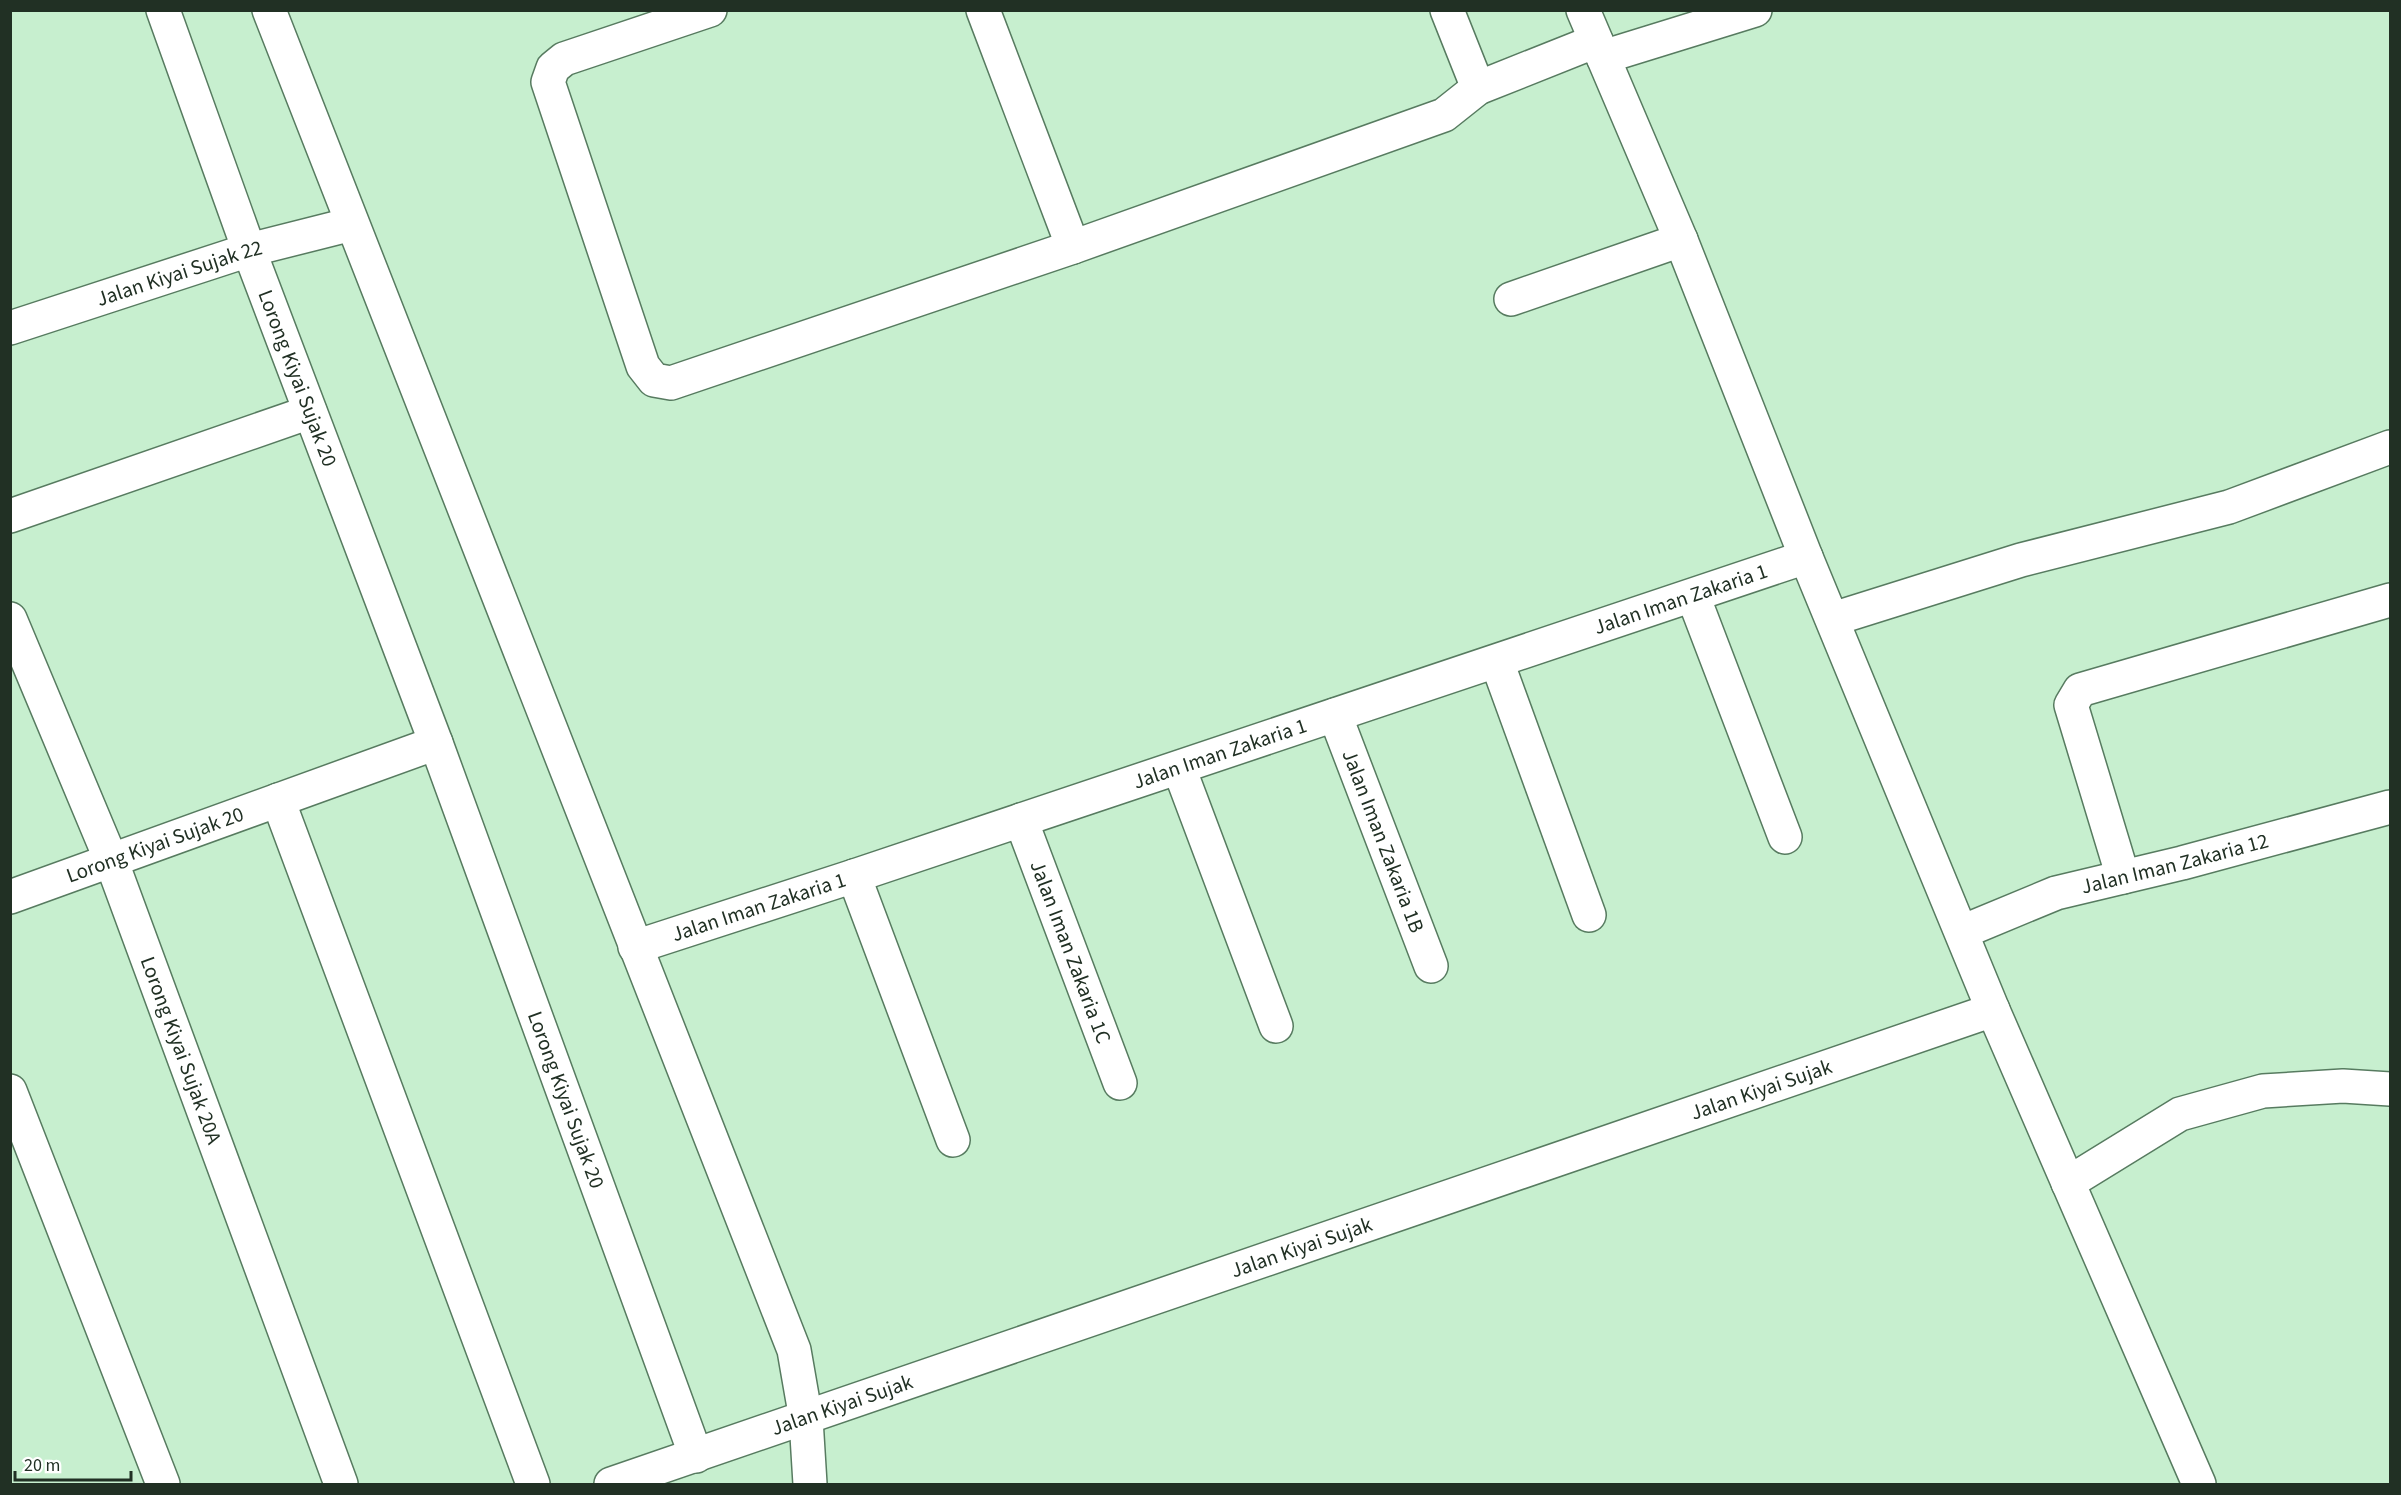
<svg xmlns="http://www.w3.org/2000/svg" width="2401" height="1495" font-family="'Source Sans 3',sans-serif">
  <rect width="100%" height="100%" fill="#c7efcf"/>
  <g fill="none" stroke-linecap="round" stroke-linejoin="round">
    <g stroke="#577b60" stroke-width="36">
      <g id="minor">
        <path id="s1" d="M163 10 249 250 436 743 696 1456"/>
        <path d="M269 10 794 1350 806 1419 810 1484"/>
        <path d="M710 10 564 59 553 68 548 82 643 366 654 380 671 383 1073 247 1444 115 1478 88 1596 41"/>
        <path d="M983 10 1073 247"/>
        <path d="M1447 10 1478 88"/>
        <path d="M1583 10 1681 240 1806 557 1993 1010 2199 1484"/>
        <path d="M1603 57 1755 10"/>
        <path d="M1511 299 1681 240"/>
        <path id="s2" d="M10 328 249 250 352 224"/>
        <path d="M10 516 310 412"/>
        <path d="M1693 596 1785 837"/>
        <path id="s3" d="M10 619 111 860 341 1484"/>
        <path d="M1833 619 2021 560 2229 507 2390 447"/>
        <path d="M1497 662 1589 915"/>
        <path id="s4" d="M1335 715 1431 966"/>
        <path d="M1179 768 1276 1026"/>
        <path d="M278 800 533 1484"/>
        <path id="s5" d="M1021 820 1120 1083"/>
        <path d="M854 876 953 1140"/>
        <path d="M2123 877 2071 705 2080 690 2390 600"/>
        <path id="s6" d="M10 897 436 743"/>
        <path id="s7" d="M1962 932 2056 893 2182 863 2390 807"/>
        <path id="s8" d="M635 947 854 876 1806 557"/>
        <path d="M10 1091 163 1484"/>
        <path d="M2068 1183 2180 1114 2263 1091 2343 1086 2390 1089"/>
        <path id="s9" d="M611 1484 1993 1010"/>
      </g>
    </g>
    <use href="#minor" stroke="#fff" stroke-width="33"/>
  </g>
  <g text-anchor="middle" stroke-width="6" stroke-linejoin="round" paint-order="stroke">
    <g font-size="21" fill="#213024" stroke="#fff">
      <text dy="7" stroke="none"><textPath href="#s2" startOffset="178">Jalan Kiyai Sujak 22</textPath></text>
      <text dy="7" stroke="none"><textPath href="#s1" startOffset="392">Lorong Kiyai Sujak 20</textPath></text>
      <text dy="7" stroke="none"><textPath href="#s8" startOffset="1102">Jalan Iman Zakaria 1</textPath></text>
      <text dy="7" stroke="none"><textPath href="#s8" startOffset="616">Jalan Iman Zakaria 1</textPath></text>
      <text dy="7" stroke="none"><textPath href="#s4" startOffset="135">Jalan Iman Zakaria 1B</textPath></text>
      <text dy="7" stroke="none"><textPath href="#s6" startOffset="154">Lorong Kiyai Sujak 20</textPath></text>
      <text dy="7" stroke="none"><textPath href="#s7" startOffset="224">Jalan Iman Zakaria 12</textPath></text>
      <text dy="7" stroke="none"><textPath href="#s8" startOffset="130">Jalan Iman Zakaria 1</textPath></text>
      <text dy="7" stroke="none"><textPath href="#s5" startOffset="141">Jalan Iman Zakaria 1C</textPath></text>
      <text dy="7" stroke="none"><textPath href="#s3" startOffset="464">Lorong Kiyai Sujak 20A</textPath></text>
      <text dy="7" stroke="none"><textPath href="#s9" startOffset="1216">Jalan Kiyai Sujak</textPath></text>
      <text dy="7" stroke="none"><textPath href="#s1" startOffset="1162">Lorong Kiyai Sujak 20</textPath></text>
      <text dy="7" stroke="none"><textPath href="#s9" startOffset="730">Jalan Kiyai Sujak</textPath></text>
      <text dy="7" stroke="none"><textPath href="#s9" startOffset="244">Jalan Kiyai Sujak</textPath></text>
    </g>
  </g>
  <rect width="2401" height="1495" fill="none" stroke="#213024" stroke-width="24"/>
  <path d="M15 1471v9h116v-9" fill="none" stroke="#213024" stroke-width="3"/>
  <text x="24" y="1471" font-size="18" fill="#213024" stroke="#ffffff" stroke-width="4.5" paint-order="stroke">20 m</text>
</svg>
